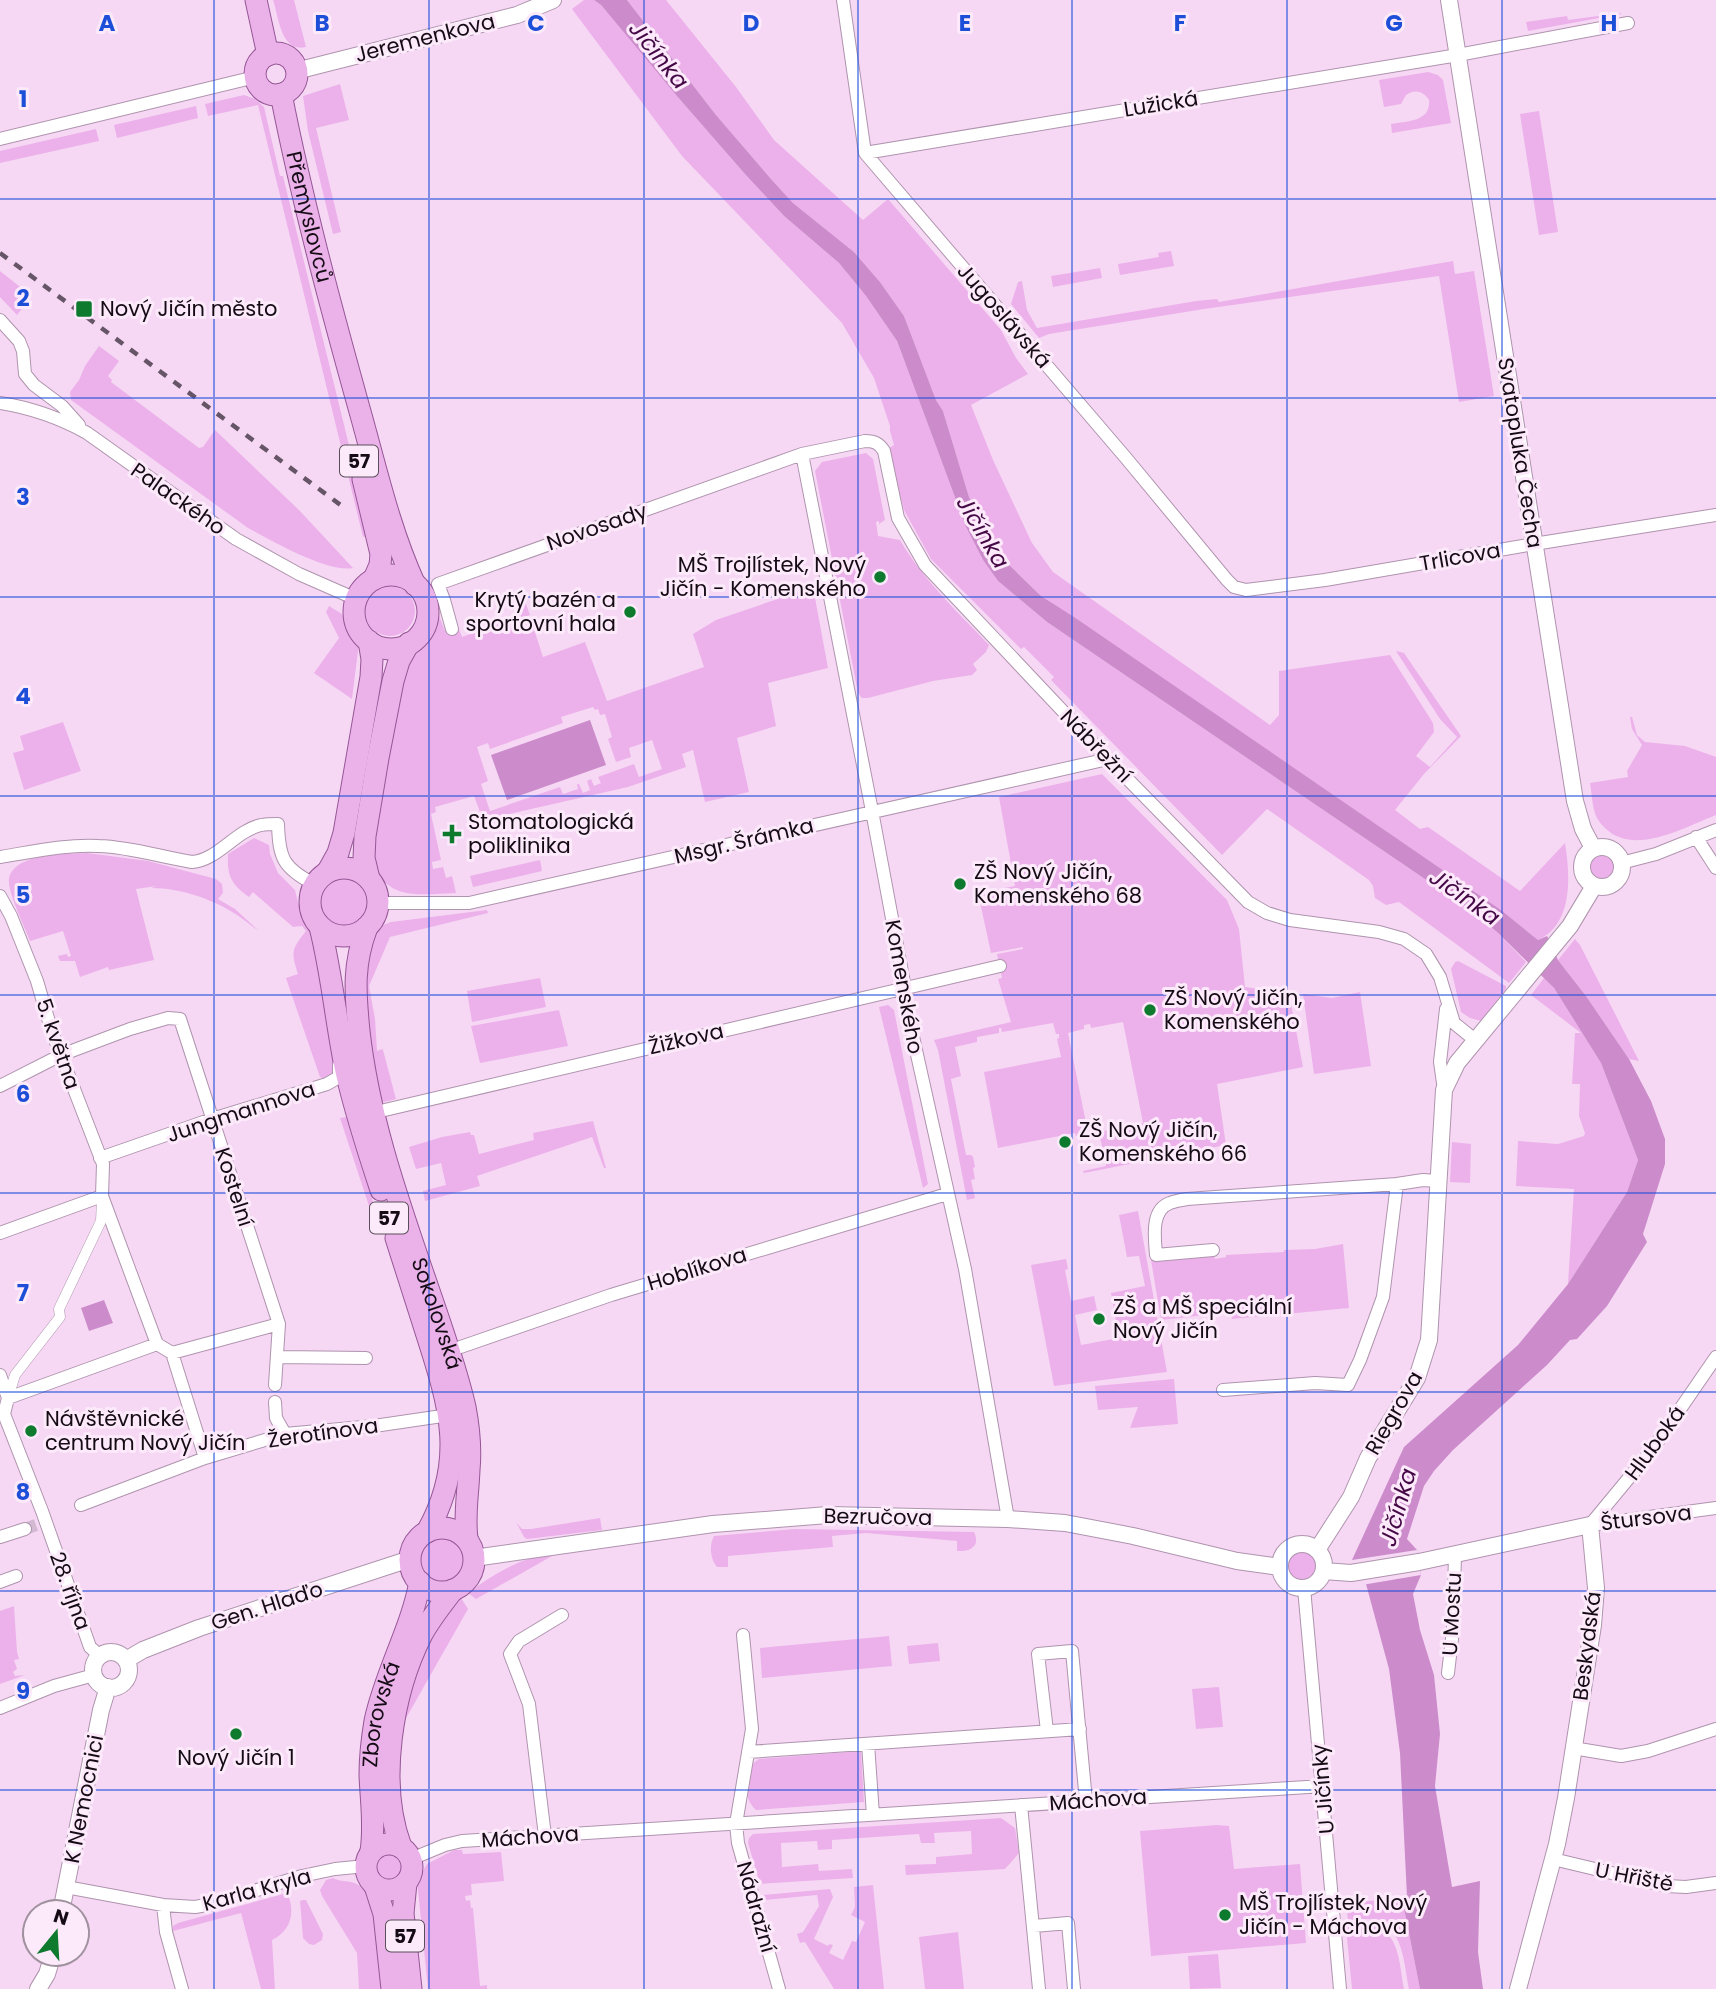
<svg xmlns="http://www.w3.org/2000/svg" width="1716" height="1989" font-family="Poppins,sans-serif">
  <rect width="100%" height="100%" fill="#f6d8f4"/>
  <path fill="#ecb1ea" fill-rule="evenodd" d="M273 0H294L306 47C281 53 279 18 273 0Z
    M584 0H594L601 5 676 95 744 173 784 216 839 263 866 296 897 341 966 527 983 560 998 581 1047 622 1469 909 1497 932 1526 962 1509 983 1399 902 1386 905 1375 898 1373 886 1369 880 1267 809 1222 855 1051 680 1054 677 1024 647 1021 649 931 559 904 510 888 449 894 445 890 431V426L874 378 842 323 682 156 572 9Z
    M627 0H666L736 87 774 140 863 220 888 199 1001 330 1016 358 1028 374 971 405 993 460 1032 543 1053 572 1270 725 1279 715V671L1390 655 1433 723 1434 732 1416 756 1430 767 1457 737 1440 719 1396 651 1404 653 1461 736 1424 774 1395 810 1420 829 1428 827 1520 891 1565 843C1570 874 1574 924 1538 940L1501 910 1041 596 1002 558 969 497 943 411 936 400 904 316 880 282 854 252 793 203 771 179 716 115Z
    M1621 13V14L1528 31 1526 22 1567 16 1568 20Z
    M1428 72 1438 75 1443 80 1451 123 1392 133 1391 124C1407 121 1431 122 1429 100 1423 91 1415 89 1406 95L1401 104 1384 107 1379 80Z
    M340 84 349 120 316 128 341 232 333 234 308 131 303 96Z
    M244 95 255 99 264 107 280 176H283L371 535 363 537 258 105 208 116 205 104Z
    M196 106 198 118 117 138 114 125Z
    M1539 111 1558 232 1539 235 1520 114Z
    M96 129 99 141 0 163V151Z
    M1171 251 1174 266 1120 275 1118 264 1159 257 1158 253Z
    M1453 261 1455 274 1474 271 1494 396 1459 402 1439 276 1204 309 1049 334 1039 338 1011 304 1018 282 1022 281 1027 310 1037 328 1196 301 1217 299 1219 302Z
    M1100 268 1102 278 1053 287 1051 276Z
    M0 271 24 290 17 300 24 306 17 315 0 297Z
    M99 346 119 361 108 376 112 380 111 382 199 448 203 447 215 430 299 510 353 568C327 573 271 540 248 528L71 400 70 392 79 380 85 366Z
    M866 453 873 459 885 520 879 524V521L876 522 878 536 900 540C923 580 957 611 989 645L986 652 973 664 977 670 972 675 933 681 868 698H862L858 693 815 471 822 462Z
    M365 611a25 25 0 1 1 50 0a25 25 0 1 1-50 0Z
    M813 587 828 668 768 683 776 726 737 738 749 792 705 802 693 750 682 754 686 767 628 787 483 820 474 796 435 807 436 812 431 814 441 860 432 862 433 869 443 867 446 878 452 876 456 893C412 895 381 901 369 850L409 655C426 637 440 619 430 593L445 631 458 627 462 637 519 617 510 594 521 590 530 615 519 619 524 632 534 629 543 657 585 642 607 701 704 667 693 634 716 620ZM593 707 595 710 598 709 600 715 605 714 612 737 608 739 616 762 631 757 629 748 652 740 662 769 639 777 634 764 598 777 601 783 594 786 591 779 587 781 590 790 583 793 579 784H577L578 789 563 794 560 787 490 811 481 784 488 781 477 747 488 743 490 749 563 723 561 717Z
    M329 606 342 614 359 643 352 699 314 673 339 638 326 612Z
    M1630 717H1632L1637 735 1645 742 1685 746 1716 757V815C1685 827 1635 856 1606 829 1602 825 1598 821 1596 816 1592 806 1592 794 1590 783L1628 777 1627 771 1642 745 1632 729Z
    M63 722 81 771 24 790 13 753 24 750 20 736Z
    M1102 774 1227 900 1239 929 1245 987 1289 993 1303 1067 1217 1084 1226 1145 1084 1173 1083 1171 1106 1166 1099 1132 1143 1123 1123 1022 1091 1028 1090 1024 1084 1025V1029L1068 1033 1088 1133 1076 1136 1075 1133 998 1148 984 1072 1061 1057 1057 1039 1059 1038V1034H1056L1053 1023 1002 1032 1001 1028H999V1033L977 1037V1042L955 1047 961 1076 951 1079 966 1155H971L973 1157 975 1167 973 1168 975 1179 971 1180 975 1198 967 1200 938 1050 934 1040 1011 1022 998 979 1002 978 997 954 1023 949V947L991 953 978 893 1015 886 999 797Z
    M254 838 269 845 270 854 278 873 295 890 301 914 310 928 318 948 335 1067C335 1074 331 1076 325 1079L320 1077 286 978 298 974C291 952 291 950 306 931L302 926 293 927 253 892 249 897C231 884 227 876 228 854Z
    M87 853 148 861 216 879 222 884 223 893 218 899 235 909 259 931C252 926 244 920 237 915 213 899 180 888 151 888L157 886 136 889 154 960 109 970 108 967 80 977 75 961H60L58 956 67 954 68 957 71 956 63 931 30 941C25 928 7 891 9 879 13 853 67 854 87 853Z
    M1589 867a13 13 0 1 1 26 0a13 13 0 1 1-26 0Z
    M540 860 542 871 473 887 470 876Z
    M317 902a27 27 0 1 1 54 0a27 27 0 1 1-54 0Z
    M487 910 488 913 390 937 369 986 375 1019 377 1051 382 1049 383 1050 396 1099 384 1102 377 1100 361 997 369 938 380 926 391 922Z
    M1575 939 1580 945 1639 1061 1629 1059 1586 996 1558 960Z
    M1458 961 1506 986V989L1481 1021 1470 1018 1461 1012 1451 969 1455 962Z
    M540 978 546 1007 472 1022 467 991Z
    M1544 978 1554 988 1601 1063 1638 1160 1627 1192 1568 1284 1574 1189 1516 1186 1518 1141 1558 1144 1584 1136 1585 1133 1579 1116 1580 1084H1572L1575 1033H1581L1531 995Z
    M1360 992 1371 1066 1314 1074 1303 994 1332 998Z
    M888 1005 894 1010 928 1184 923 1188 879 1007Z
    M559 1010 568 1046 480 1063 471 1026Z
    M347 1117 378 1218H373L340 1118Z
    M593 1121 606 1168H604L592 1137 477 1176 480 1186 425 1201 423 1191 446 1185 441 1163 416 1169 409 1147 442 1137 470 1132 471 1135H474L479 1154 534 1140 533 1133Z
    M1452 1142 1471 1144 1470 1183 1450 1182Z
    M1138 1211 1167 1372 1054 1386 1031 1265 1066 1259 1068 1269 1065 1270 1071 1301 1094 1296 1097 1310 1075 1315 1081 1345 1119 1338 1111 1293 1145 1286 1139 1256 1127 1257 1119 1215Z
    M1343 1244 1349 1308 1232 1319 1231 1312 1161 1320 1151 1260 1214 1254 1215 1259 1226 1257V1255L1284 1252V1250L1315 1249Z
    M1174 1379 1178 1424 1130 1428 1138 1407 1098 1410 1095 1386Z
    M600 1518 602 1530 527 1539 524 1537 516 1522 522 1529H531Z
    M795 1529 974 1532C981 1546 970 1552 957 1551V1541L866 1533 832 1536 833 1547 728 1556V1567H717C710 1559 709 1545 714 1536Z
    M421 1559a22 22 0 1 1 44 0a22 22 0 1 1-44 0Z
    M1286 1566a16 16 0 1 1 32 0a16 16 0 1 1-32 0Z
    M559 1552 476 1599 468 1593C496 1572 524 1556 559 1552Z
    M461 1598 468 1609 401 1727 416 1662 443 1618Z
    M14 1606 17 1652 19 1659 14 1660 17 1669 13 1672 15 1676 25 1675 0 1684V1611Z
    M889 1636 892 1666 762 1678 760 1648Z
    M938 1643 940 1661 909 1664 907 1646Z
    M1219 1687 1223 1727 1196 1729 1192 1689Z
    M861 1751 864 1802 756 1810C741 1796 749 1781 752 1764L759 1759Z
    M1001 1818 1015 1828 1019 1853 1005 1869 906 1875 905 1865 936 1864V1857L972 1854 971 1831 934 1833 935 1843H921L919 1834 832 1840V1849L818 1850 817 1841 781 1843 782 1867 818 1864 819 1871 852 1869 853 1878 760 1884 748 1843 749 1838 753 1834Z
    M1217 1825 1229 1826 1234 1869 1300 1864 1306 1943 1151 1956 1140 1831Z
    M454 1850H462L463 1854 501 1852 504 1881 471 1884 472 1895 465 1896 466 1901 470 1900 471 1908H473L480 1986 487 1985V1989H428L417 1880 427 1864Z
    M372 1867a17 17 0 1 1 34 0a17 17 0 1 1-34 0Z
    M333 1878C343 1883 350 1879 360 1886 379 1900 382 1965 386 1989H359L357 1953 322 1896 320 1890 326 1880Z
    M873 1885 884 1989H834L805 1942 800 1943 797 1934 803 1932 819 1906 817 1895 765 1900 763 1895 830 1889 833 1897 814 1939 828 1946 829 1944 833 1945 829 1953 843 1960 852 1941 856 1942 865 1922 851 1915 855 1907 854 1887Z
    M287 1893C296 1912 291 1931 272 1940L275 1989H261L241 1913 173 1931V1926L178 1923Z
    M1402 1898 1420 1989H1409C1404 1965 1404 1929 1376 1920 1367 1918 1357 1920 1348 1920L1346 1903Z
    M303 1900H306L323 1934 322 1940 314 1945 309 1944 303 1938 300 1901Z
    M1369 1924C1400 1930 1399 1963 1404 1989H1352L1346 1928 1349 1926Z
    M958 1932 964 1989H925L919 1937Z
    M1218 1954 1221 1988 1190 1989 1188 1956Z"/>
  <path fill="#cc8ccb" d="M594 0H627L716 115 771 179 793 203 854 252 880 282 904 316 936 400 943 411 969 497 1002 558 1041 596 1074 617 1501 910 1538 940 1547 936 1558 960 1586 996 1629 1059 1651 1101 1665 1139V1164L1643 1234 1647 1242 1607 1306 1577 1339 1570 1340 1547 1365 1453 1450 1434 1471 1424 1486 1407 1539 1417 1550 1421 1575 1413 1594 1420 1630 1434 1675 1440 1734 1435 1786 1452 1887 1480 1881 1478 1952 1483 1989H1420L1402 1898 1407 1897 1400 1753 1389 1669 1366 1584 1352 1560 1404 1447 1518 1345 1568 1284 1627 1192 1638 1160 1601 1063 1554 988 1497 932 1469 909 1047 622 998 581 983 560 966 527 897 341 866 296 839 263 784 216 744 173 676 95 601 5Z
    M590 720 606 765 507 800 491 755Z
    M104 1300 113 1323 89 1331 81 1308Z"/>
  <path fill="#f6d8f4" d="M1417 1550 1421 1575 1362 1585 1351 1567 1352 1560Z"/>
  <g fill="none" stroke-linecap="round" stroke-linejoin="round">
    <path stroke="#d4b9d3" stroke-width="12" stroke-dasharray="12 6" stroke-linecap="butt" d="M25 1529 36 1525"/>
    <g stroke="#af94ae" stroke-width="11">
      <path id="pedestrian" d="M8 1398 15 1375 60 1317 59 1309 101 1221 102 1200"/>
    </g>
    <g stroke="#af94ae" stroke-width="14">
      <path id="minor" d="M843 0 865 153 1126 458 1227 580 1234 587 1246 590 1325 580 1534 544 1716 515
        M0 139 255 77
        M865 153 1458 55 1628 23
        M0 320 19 341 23 351 25 374 34 385 62 406 79 425
        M0 403C32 408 58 417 87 433L236 539 299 574 356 599
        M802 454 872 811 905 988V1001L965 1269 1008 1519
        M452 629 444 600 438 584 802 454 865 441C874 441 879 443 884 451L898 518 925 565 1108 759 1248 902 1267 913 1290 920 1379 932 1404 939 1426 954 1440 977 1454 1023 1475 1040
        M1696 837 1716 868
        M0 857C32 852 66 844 99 846 131 847 161 857 192 862 218 860 235 831 261 825 266 824 272 824 278 824 279 858 283 868 314 884
        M1621 863 1656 854 1716 830
        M0 896 11 916 37 981 52 1032 103 1164 102 1196 157 1344 8 1398
        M378 903H469L1108 759
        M0 1086 61 1055 130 1029 168 1018 180 1019 279 1324 275 1385
        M1444 1090 1440 1062 1446 1009
        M372 1113 1000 966
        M100 1158 212 1119 327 1084 339 1077V1065
        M0 1233 102 1196
        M1213 1250 1156 1255C1155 1239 1150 1210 1170 1203 1175 1201 1181 1200 1187 1199L1397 1184 1423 1180 1438 1181
        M157 1344 172 1353 279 1324
        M449 1351 611 1295 947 1194
        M172 1353 205 1458
        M278 1357 366 1358
        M0 1375 8 1398
        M1223 1390 1315 1383 1348 1385 1360 1360 1383 1297 1397 1184
        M8 1398 4 1414 42 1511 90 1647 100 1656
        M275 1402 276 1418 285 1434
        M81 1505 205 1458 285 1434 374 1426 449 1415
        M1590 1525 1652 1450 1716 1357
        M1590 1525 1716 1508
        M0 1537 25 1529
        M0 1582 16 1576
        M1304 1588 1340 1989
        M743 1635 752 1729 736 1824 738 1843 779 1989
        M1448 1673 1453 1630 1455 1555
        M0 1708 54 1686 94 1675
        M1047 1731 1038 1654 1072 1651 1086 1801
        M868 1744 873 1815
        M1573 1748 1621 1756 1648 1751 1716 1729
        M748 1752 1080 1729
        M1021 1805 1039 1989
        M545 1836 529 1704 510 1654 519 1641 562 1615
        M411 1859 445 1845 462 1841 1323 1786
        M1553 1859 1666 1886 1686 1887 1716 1883
        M66 1887 163 1905 195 1907 212 1904 302 1876 335 1869 366 1866
        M163 1905 166 1932 182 1989
        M1034 1926 1068 1923 1074 1989"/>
    </g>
    <g stroke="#af94ae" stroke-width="18">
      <path id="tertiary" d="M1449 0 1575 801 1583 829 1593 848
        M296 71 517 15 553 0
        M1582 867a20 20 0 1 1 40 0a20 20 0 1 1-40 0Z
        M1280 1566a22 22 0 1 1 44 0a22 22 0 1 1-44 0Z
        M1317 1550 1351 1497 1368 1458 1417 1378 1429 1340 1444 1090 1457 1063 1570 926 1594 886
        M474 1558 713 1524 828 1515 1008 1519 1065 1523 1133 1536 1237 1561 1280 1567
        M1324 1571 1351 1573 1419 1562 1590 1525 1596 1588 1593 1625 1566 1798 1557 1844 1518 1989
        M93 1670a18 18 0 1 1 36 0a18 18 0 1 1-36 0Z
        M126 1660 143 1650 199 1628 410 1559
        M61 1912 101 1710 108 1687
        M38 1989 47 1974 53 1954"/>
    </g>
    <g stroke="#965696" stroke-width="23">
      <g id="primary">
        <path d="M256 0 268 55"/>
        <circle cx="276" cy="74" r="21"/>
        <path id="s1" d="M281 94C302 200 330 304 359 408 376 468 389 528 415 585"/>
        <path d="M363 479 381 554 380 565 374 579"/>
        <circle cx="391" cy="612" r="37"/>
        <circle cx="344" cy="902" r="34"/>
        <path d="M328 871 338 853 344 833 371 677 372 659 369 641"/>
        <path d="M369 879 364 858 365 836 378 758 393 681 399 661 409 643"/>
        <path d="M320 927C332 974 336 1023 346 1071 355 1111 368 1151 381 1190"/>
        <path id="s2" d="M367 927C353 964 355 991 359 1031 369 1121 400 1206 429 1291 442 1329 456 1368 465 1407 469 1428 471 1449 469 1470 468 1495 464 1515 467 1539"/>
        <path d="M396 1238C406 1270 417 1303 427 1335 450 1407 467 1461 427 1532"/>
        <circle cx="442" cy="1560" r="32"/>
        <circle cx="389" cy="1867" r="23"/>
        <path d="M401 1847C377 1783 392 1693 422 1634 431 1618 442 1604 453 1590"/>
        <path id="s3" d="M371 1851C375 1826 371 1801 370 1775 370 1758 372 1739 375 1721 385 1673 411 1630 420 1582"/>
        <path d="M406 1883 403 1913 411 1989"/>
        <path d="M375 1886 384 1914 392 1989"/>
      </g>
    </g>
    <use href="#pedestrian" stroke="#fff" stroke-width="10"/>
    <use href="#minor" stroke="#fff" stroke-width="12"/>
    <use href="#tertiary" stroke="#fff" stroke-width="16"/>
    <use href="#primary" stroke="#eab2e9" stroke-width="21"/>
    <path stroke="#656" stroke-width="4.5" stroke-dasharray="9 9" stroke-linecap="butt" d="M0 253 346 509"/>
  </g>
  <path fill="none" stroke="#1d4ed8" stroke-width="2" stroke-opacity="0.55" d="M214 0V1989M429 0V1989M644 0V1989M858 0V1989M1072 0V1989M1287 0V1989M1502 0V1989M0 199H1716M0 398H1716M0 597H1716M0 796H1716M0 995H1716M0 1193H1716M0 1392H1716M0 1591H1716M0 1790H1716"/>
  <g fill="#0d7a2e" stroke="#fceafb" stroke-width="2.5">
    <rect x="75" y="300" width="18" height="18" rx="3.5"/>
    <circle cx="880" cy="577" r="7"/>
    <circle cx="630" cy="612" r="7"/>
    <path d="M448.5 823.5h7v7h7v7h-7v7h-7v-7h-7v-7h7z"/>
    <circle cx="960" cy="884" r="7"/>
    <circle cx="1150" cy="1010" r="7"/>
    <circle cx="1065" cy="1142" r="7"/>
    <circle cx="1099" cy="1319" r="7"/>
    <circle cx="31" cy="1431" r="7"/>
    <circle cx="236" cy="1734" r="7"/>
    <circle cx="1225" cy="1915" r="7"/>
  </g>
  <g text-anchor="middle" stroke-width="6" stroke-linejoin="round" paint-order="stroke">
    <g fill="#fceafb" stroke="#5a4e5a" stroke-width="2">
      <rect x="340" y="445.5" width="38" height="31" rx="5"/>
      <rect x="370" y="1202.5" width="38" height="31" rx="5"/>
      <rect x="386" y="1920.5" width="38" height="31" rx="5"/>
    </g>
    <g font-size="19" font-weight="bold" fill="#150b15">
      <text x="359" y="468">57</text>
      <text x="389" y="1225">57</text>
      <text x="405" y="1943">57</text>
    </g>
    <g font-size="21" fill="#150b15" stroke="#fceafb">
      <text transform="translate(425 38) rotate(-14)" y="7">Jeremenkova</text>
      <text transform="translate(1161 104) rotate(-9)" y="7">Lužická</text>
      <text dy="7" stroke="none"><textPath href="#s1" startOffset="126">Přemyslovců</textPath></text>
      <text transform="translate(1004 316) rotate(49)" y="7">Jugoslávská</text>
      <text transform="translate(1520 453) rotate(81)" y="7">Svatopluka Čecha</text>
      <text transform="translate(178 499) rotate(35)" y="7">Palackého</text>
      <text transform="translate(597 527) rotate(-19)" y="7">Novosady</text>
      <text transform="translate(1460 557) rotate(-10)" y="7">Trlicova</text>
      <text transform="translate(1096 746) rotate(46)" y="7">Nábřežní</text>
      <text transform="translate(744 841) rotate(-13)" y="7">Msgr. Šrámka</text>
      <text transform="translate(904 987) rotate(80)" y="7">Komenského</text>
      <text transform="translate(686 1039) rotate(-13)" y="7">Žižkova</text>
      <text transform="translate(58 1044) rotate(71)" y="7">5. května</text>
      <text transform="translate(241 1112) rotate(-18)" y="7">Jungmannova</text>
      <text transform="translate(234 1187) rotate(72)" y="7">Kostelní</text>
      <text transform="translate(697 1269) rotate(-17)" y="7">Hoblíkova</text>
      <text dy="7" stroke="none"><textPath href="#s2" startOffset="399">Sokolovská</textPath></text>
      <text transform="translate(1394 1413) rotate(-60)" y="7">Riegrova</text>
      <text transform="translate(323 1433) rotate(-8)" y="7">Žerotínova</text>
      <text transform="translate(1655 1443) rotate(-54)" y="7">Hluboká</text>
      <text transform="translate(878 1517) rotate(1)" y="7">Bezručova</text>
      <text transform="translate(1646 1518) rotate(-7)" y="7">Štursova</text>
      <text transform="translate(70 1591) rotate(70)" y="7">28. října</text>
      <text transform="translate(267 1606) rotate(-18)" y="7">Gen. Hlaďo</text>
      <text transform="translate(1452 1614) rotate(-87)" y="7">U Mostu</text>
      <text transform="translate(1587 1646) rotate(-83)" y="7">Beskydská</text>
      <text dy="7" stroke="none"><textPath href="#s3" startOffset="138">Zborovská</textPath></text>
      <text transform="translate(1323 1789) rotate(-95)" y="7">U Jičínky</text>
      <text transform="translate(84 1799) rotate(-79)" y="7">K Nemocnici</text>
      <text transform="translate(1098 1800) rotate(-4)" y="7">Máchova</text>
      <text transform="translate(530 1837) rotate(-4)" y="7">Máchova</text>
      <text transform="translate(1634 1877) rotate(11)" y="7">U Hřiště</text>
      <text transform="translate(257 1890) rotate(-15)" y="7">Karla Kryla</text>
      <text transform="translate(756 1907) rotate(74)" y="7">Nádražní</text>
    </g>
    <g font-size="21" fill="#150b15" stroke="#fceafb" text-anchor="start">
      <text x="100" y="316">Nový Jičín město</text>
      <text x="866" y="572" text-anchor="end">MŠ Trojlístek, Nový<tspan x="866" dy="24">Jičín - Komenského</tspan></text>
      <text x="616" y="607" text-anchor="end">Krytý bazén a<tspan x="616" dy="24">sportovní hala</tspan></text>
      <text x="468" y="829">Stomatologická<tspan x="468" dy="24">poliklinika</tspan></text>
      <text x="974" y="879">ZŠ Nový Jičín,<tspan x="974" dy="24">Komenského 68</tspan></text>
      <text x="1164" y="1005">ZŠ Nový Jičín,<tspan x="1164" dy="24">Komenského</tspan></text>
      <text x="1079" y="1137">ZŠ Nový Jičín,<tspan x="1079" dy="24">Komenského 66</tspan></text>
      <text x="1113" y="1314">ZŠ a MŠ speciální<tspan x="1113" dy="24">Nový Jičín</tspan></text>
      <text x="45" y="1426">Návštěvnické<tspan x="45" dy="24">centrum Nový Jičín</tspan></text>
      <text x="236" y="1765" text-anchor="middle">Nový Jičín 1</text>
      <text x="1239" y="1910">MŠ Trojlístek, Nový<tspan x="1239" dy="24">Jičín - Máchova</tspan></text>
    </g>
    <g font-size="23" font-style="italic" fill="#440945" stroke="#fceafb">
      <text transform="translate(659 55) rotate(51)" y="8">Jičínka</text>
      <text transform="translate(983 532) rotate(59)" y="8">Jičínka</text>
      <text transform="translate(1465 897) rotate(35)" y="8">Jičínka</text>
      <text transform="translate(1398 1507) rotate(-74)" y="8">Jičínka</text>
    </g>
  </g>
  <g font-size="23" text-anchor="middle" font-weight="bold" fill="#1d4ed8" stroke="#fceafb" stroke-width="6" stroke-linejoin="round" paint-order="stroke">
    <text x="107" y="31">A</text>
    <text x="322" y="31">B</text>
    <text x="536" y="31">C</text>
    <text x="751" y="31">D</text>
    <text x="965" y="31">E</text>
    <text x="1180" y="31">F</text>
    <text x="1394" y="31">G</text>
    <text x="1609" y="31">H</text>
    <text x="23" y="107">1</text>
    <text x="23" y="306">2</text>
    <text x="23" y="505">3</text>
    <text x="23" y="704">4</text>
    <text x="23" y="903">5</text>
    <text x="23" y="1102">6</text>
    <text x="23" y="1301">7</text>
    <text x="23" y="1500">8</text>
    <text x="23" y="1699">9</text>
  </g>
  <g transform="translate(56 1933) rotate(18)"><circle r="33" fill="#fceafb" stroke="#a0919f" stroke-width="2"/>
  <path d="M0-5L12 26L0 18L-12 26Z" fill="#0d7a2e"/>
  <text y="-10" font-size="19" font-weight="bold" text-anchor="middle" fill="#150b15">N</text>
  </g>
</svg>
